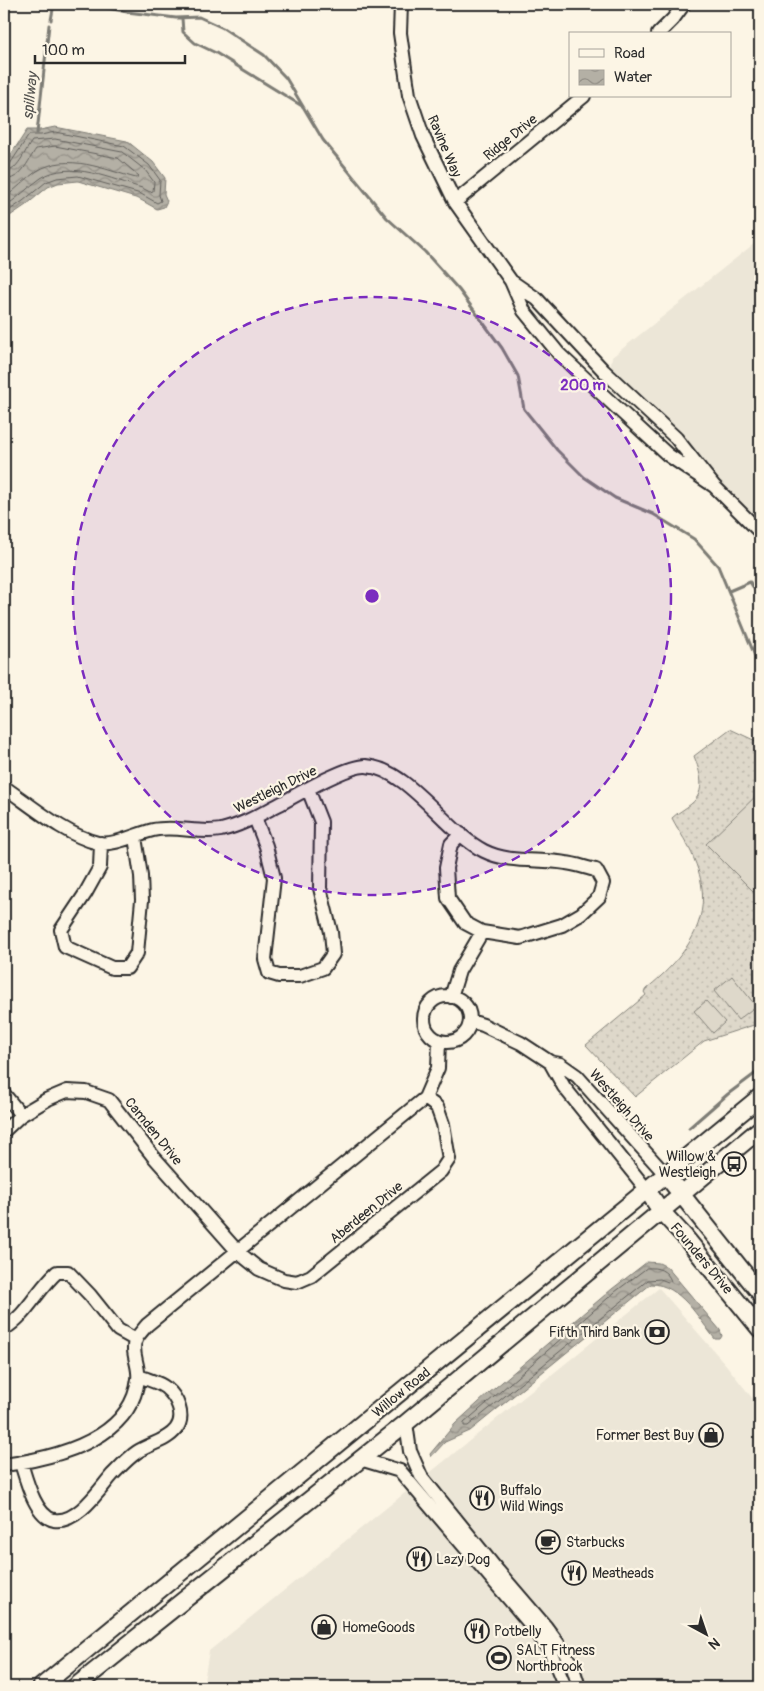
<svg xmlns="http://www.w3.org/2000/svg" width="764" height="1691" font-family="Pangolin,sans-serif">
  <defs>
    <pattern id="grass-dots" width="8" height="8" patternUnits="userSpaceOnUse" patternTransform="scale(1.25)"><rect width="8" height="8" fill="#ded8ca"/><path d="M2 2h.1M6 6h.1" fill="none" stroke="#bfbaae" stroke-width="1.8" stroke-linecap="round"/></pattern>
    <pattern id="water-waves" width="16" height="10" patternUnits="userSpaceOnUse" patternTransform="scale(1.25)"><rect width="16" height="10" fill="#b4b0a5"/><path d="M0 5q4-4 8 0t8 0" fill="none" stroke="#938f87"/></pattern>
  </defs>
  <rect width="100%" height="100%" fill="#fcf5e5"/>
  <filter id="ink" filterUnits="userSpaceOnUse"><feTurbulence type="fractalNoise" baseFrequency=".02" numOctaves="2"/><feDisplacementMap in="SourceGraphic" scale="10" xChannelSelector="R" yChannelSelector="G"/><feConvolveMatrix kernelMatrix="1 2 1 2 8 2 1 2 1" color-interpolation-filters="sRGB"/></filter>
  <g filter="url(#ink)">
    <path fill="#ece6d7" d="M760 239V525L717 484 610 369 612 357Z
      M659 1288 727 1366 760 1408V1687H203L209 1651Z"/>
    <path fill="url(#grass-dots)" stroke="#84827a" d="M730 729 760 743V1023L704 1041 635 1097 586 1045 646 995 644 992 646 989C688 955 718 915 694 859 689 845 679 832 672 818 677 813 685 809 691 804 707 791 700 772 694 756Z"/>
    <path fill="#ded8ca" stroke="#84827a" d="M760 792V898L706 844Z
      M732 976 756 1006 738 1020 714 991Z
      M706 1001 725 1022 713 1033 694 1011Z"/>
    <path fill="url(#water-waves)" stroke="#7d7b74" d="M55 127 127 141 153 162 165 178 164 194 167 201 164 207 157 209 139 199 78 181 58 183 48 187 26 205 4 220V165L27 130H40Z
      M647 1262 659 1263 667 1267 720 1330 722 1336 720 1339H715C699 1319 680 1284 651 1284L470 1431 445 1442 431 1457 430 1454 455 1424 489 1393 612 1289Z"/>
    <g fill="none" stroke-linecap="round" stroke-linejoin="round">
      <path stroke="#62605c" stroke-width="1" d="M4 166 10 164 29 135H41L55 132 124 146 149 165 160 180 159 195 161 201 157 203 141 194 78 176 57 178 46 182 23 201 4 214
        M4 173C18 171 24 152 32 141L55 139 122 152 145 170 154 182 153 191 150 192 142 188C113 180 70 159 41 178 28 187 17 199 4 207
        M4 180C22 179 27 162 36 149L55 146 118 158 139 176 136 178C105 170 68 152 37 171 25 179 16 190 4 198
        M647 1268C658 1267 667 1270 671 1281L668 1282 660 1279 648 1280 468 1426H464V1423L615 1292Z"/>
      <path stroke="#7d7b74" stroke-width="3" d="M90 4 127 12 176 18 199 17 223 28 264 55 286 78 323 140 387 218 425 252 459 290 502 348 518 376 524 409 557 450 584 477 615 498 653 514 694 539 718 566 760 668
        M182 18 183 32 195 43 216 53 302 106
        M51 20 54 4
        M37 133 49 25
        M729 591 750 582 760 598
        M689 1128 728 1094 760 1070"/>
      <g stroke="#2b2b2b" stroke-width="16">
        <path id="minor" d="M401 4 400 33 405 68 409 95 423 136 455 202 511 281 524 311 559 354 590 383 668 455 714 486
          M658 34 673 19 684 4
          M455 202 584 96
          M511 281 537 299 604 371 676 438 714 486 760 532
          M4 787C32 806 65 835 98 843 114 846 137 834 153 830 175 825 199 834 221 830 240 826 259 815 276 806 295 796 347 765 366 766 409 769 446 832 484 851 510 864 539 858 566 863 576 864 586 868 596 870L603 883 599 897 581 914 562 925 520 938 482 932 465 923 448 898 446 868 451 844 461 834
          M255 818 266 846 274 878 265 959 269 973 279 976H300L323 968 333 954 331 932 320 888 321 822 308 789
          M101 843 100 867 85 894 61 930 65 947 112 968H127L137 953 142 900 141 876 135 837
          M424 1019a23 23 0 1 1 46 0a23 23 0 1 1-46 0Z
          M451 997 459 971 482 932
          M470 1021 483 1025 521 1043 550 1062 560 1064 577 1076 666 1175
          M550 1062 564 1087 647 1190
          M4 1094 21 1115
          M4 1131 21 1115 48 1099 67 1091 86 1092 109 1100 153 1156 238 1252 259 1269 284 1280 297 1282 311 1276 441 1171 449 1159 443 1124 437 1107 425 1098
          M4 1329C27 1315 37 1290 57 1272H68L90 1295 118 1330 136 1340
          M406 1423 410 1451 421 1476 498 1571 546 1627 565 1653 573 1668 579 1687
          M360 1459 400 1471 536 1631 551 1653 565 1687
          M21 1463C26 1479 35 1516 54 1520 77 1524 99 1490 112 1475 120 1467 128 1458 137 1452 149 1444 167 1441 176 1429 186 1416 177 1397 166 1388 159 1382 148 1380 139 1376
          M4 1465C55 1458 131 1440 138 1379 140 1366 131 1354 135 1341 137 1336 143 1330 147 1325L425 1098 438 1068 439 1041"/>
      </g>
      <g stroke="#2b2b2b" stroke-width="20">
        <path id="major" d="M666 1175 760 1293
          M647 1190 661 1211 685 1237 760 1329
          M41 1687 760 1097
          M75 1687 406 1423 760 1129"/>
      </g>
      <use href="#minor" stroke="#fcf5e5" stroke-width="12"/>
      <use href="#major" stroke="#fcf5e5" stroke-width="16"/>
    </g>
  </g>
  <circle cx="372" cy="596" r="299" fill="#7b2cbf" fill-opacity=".12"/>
  <circle fill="none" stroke="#7b2cbf" stroke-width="2.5" stroke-dasharray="9 6" cx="372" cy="596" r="299"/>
  <defs>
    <g id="bus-ring" transform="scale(1.25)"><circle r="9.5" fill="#fcf5e5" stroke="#2b2b2b" stroke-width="1.5"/><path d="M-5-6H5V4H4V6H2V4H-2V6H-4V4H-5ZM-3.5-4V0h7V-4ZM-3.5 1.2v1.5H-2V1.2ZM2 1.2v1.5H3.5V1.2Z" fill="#2b2b2b"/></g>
    <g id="bank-ring" transform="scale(1.25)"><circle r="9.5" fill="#fcf5e5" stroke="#2b2b2b" stroke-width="1.5"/><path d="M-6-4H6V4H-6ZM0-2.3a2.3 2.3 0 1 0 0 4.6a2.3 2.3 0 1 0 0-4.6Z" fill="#2b2b2b"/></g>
    <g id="shop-ring" transform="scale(1.25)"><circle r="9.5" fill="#fcf5e5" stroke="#2b2b2b" stroke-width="1.5"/><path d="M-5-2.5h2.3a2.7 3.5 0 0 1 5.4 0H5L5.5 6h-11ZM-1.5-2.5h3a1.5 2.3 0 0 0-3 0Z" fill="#2b2b2b"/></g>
    <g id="restaurant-ring" transform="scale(1.25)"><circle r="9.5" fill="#fcf5e5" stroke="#2b2b2b" stroke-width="1.5"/><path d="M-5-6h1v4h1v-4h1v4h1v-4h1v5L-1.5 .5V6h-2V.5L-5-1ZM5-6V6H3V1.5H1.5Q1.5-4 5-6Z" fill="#2b2b2b"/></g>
    <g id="cafe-ring" transform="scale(1.25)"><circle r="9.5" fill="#fcf5e5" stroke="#2b2b2b" stroke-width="1.5"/><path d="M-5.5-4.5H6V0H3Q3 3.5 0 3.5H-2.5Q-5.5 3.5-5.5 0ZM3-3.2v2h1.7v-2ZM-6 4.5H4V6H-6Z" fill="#2b2b2b"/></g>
    <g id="stadium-ring" transform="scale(1.25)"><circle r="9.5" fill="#fcf5e5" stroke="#2b2b2b" stroke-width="1.5"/><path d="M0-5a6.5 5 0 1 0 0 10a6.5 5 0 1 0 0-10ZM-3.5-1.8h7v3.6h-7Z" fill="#2b2b2b"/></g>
  </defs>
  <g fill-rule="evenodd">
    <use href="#bus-ring" x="734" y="1164"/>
    <use href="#bank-ring" x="657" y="1332"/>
    <use href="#shop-ring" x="711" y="1435"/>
    <use href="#restaurant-ring" x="482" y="1498"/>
    <use href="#cafe-ring" x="548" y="1542"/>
    <use href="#restaurant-ring" x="419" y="1559"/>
    <use href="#restaurant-ring" x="574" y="1573"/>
    <use href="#shop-ring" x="324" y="1627"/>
    <use href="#restaurant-ring" x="477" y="1631"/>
    <use href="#stadium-ring" x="499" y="1658"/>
  </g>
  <g text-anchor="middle" stroke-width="4.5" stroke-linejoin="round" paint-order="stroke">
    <g font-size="14" fill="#2b2b2b" stroke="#fcf5e5">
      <text transform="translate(510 137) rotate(-39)" y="5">Ridge Drive</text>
      <text transform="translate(445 146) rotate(67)" y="5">Ravine Way</text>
      <text transform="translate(275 789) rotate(-26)" y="5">Westleigh Drive</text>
      <text transform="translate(622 1105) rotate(49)" y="5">Westleigh Drive</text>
      <text transform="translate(154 1131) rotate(51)" y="5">Camden Drive</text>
      <text transform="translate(366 1212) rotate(-39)" y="5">Aberdeen Drive</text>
      <text transform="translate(702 1258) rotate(50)" y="5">Founders Drive</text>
      <text transform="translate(401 1392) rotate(-39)" y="5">Willow Road</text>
    </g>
    <g font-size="14" fill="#2b2b2b" stroke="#fcf5e5" text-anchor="start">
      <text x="716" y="1161" text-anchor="end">Willow &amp;<tspan x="716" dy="16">Westleigh</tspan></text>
      <text x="640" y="1337" text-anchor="end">Fifth Third Bank</text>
      <text x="694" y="1440" text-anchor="end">Former Best Buy</text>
      <text x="500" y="1495">Buffalo<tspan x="500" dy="16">Wild Wings</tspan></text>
      <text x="566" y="1547">Starbucks</text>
      <text x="436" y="1564">Lazy Dog</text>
      <text x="592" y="1578">Meatheads</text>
      <text x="342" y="1632">HomeGoods</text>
      <text x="494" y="1636">Potbelly</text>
      <text x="516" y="1655">SALT Fitness<tspan x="516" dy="16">Northbrook</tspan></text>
    </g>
    <g font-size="15" font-style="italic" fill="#545350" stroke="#fcf5e5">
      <text transform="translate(30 96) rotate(-84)" y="5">spillway</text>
    </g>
  </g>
  <circle cx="372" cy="596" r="8" fill="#7b2cbf" stroke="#fcf5e5" stroke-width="2.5"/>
  <g font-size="15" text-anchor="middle" font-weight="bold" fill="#7b2cbf" stroke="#fcf5e5" stroke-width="4.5" stroke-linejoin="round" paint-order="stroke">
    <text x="583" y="390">200 m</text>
  </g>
  <rect width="764" height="1691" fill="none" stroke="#fcf5e5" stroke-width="20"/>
  <rect x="10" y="10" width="744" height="1671" fill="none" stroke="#2b2b2b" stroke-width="2" filter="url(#ink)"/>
  <rect x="569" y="32" width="162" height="65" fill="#fcf5e5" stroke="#a8a49b"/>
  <rect x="579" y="49" width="25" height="8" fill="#fcf5e5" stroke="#a8a49b"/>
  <text x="614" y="58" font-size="15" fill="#2b2b2b">Road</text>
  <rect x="579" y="70" width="25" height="15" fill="url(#water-waves)" stroke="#a8a49b"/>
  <text x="614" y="82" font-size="15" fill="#2b2b2b">Water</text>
  <g transform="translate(706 1634) rotate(140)" stroke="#fcf5e5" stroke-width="4" paint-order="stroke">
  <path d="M0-4L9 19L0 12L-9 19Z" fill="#2b2b2b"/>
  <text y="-8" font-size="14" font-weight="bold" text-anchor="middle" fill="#2b2b2b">N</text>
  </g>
  <path d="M35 55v8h150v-8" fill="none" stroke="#2b2b2b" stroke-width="2.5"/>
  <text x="42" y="55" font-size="15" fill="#2b2b2b" stroke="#fcf5e5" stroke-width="4" paint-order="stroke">100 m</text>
</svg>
